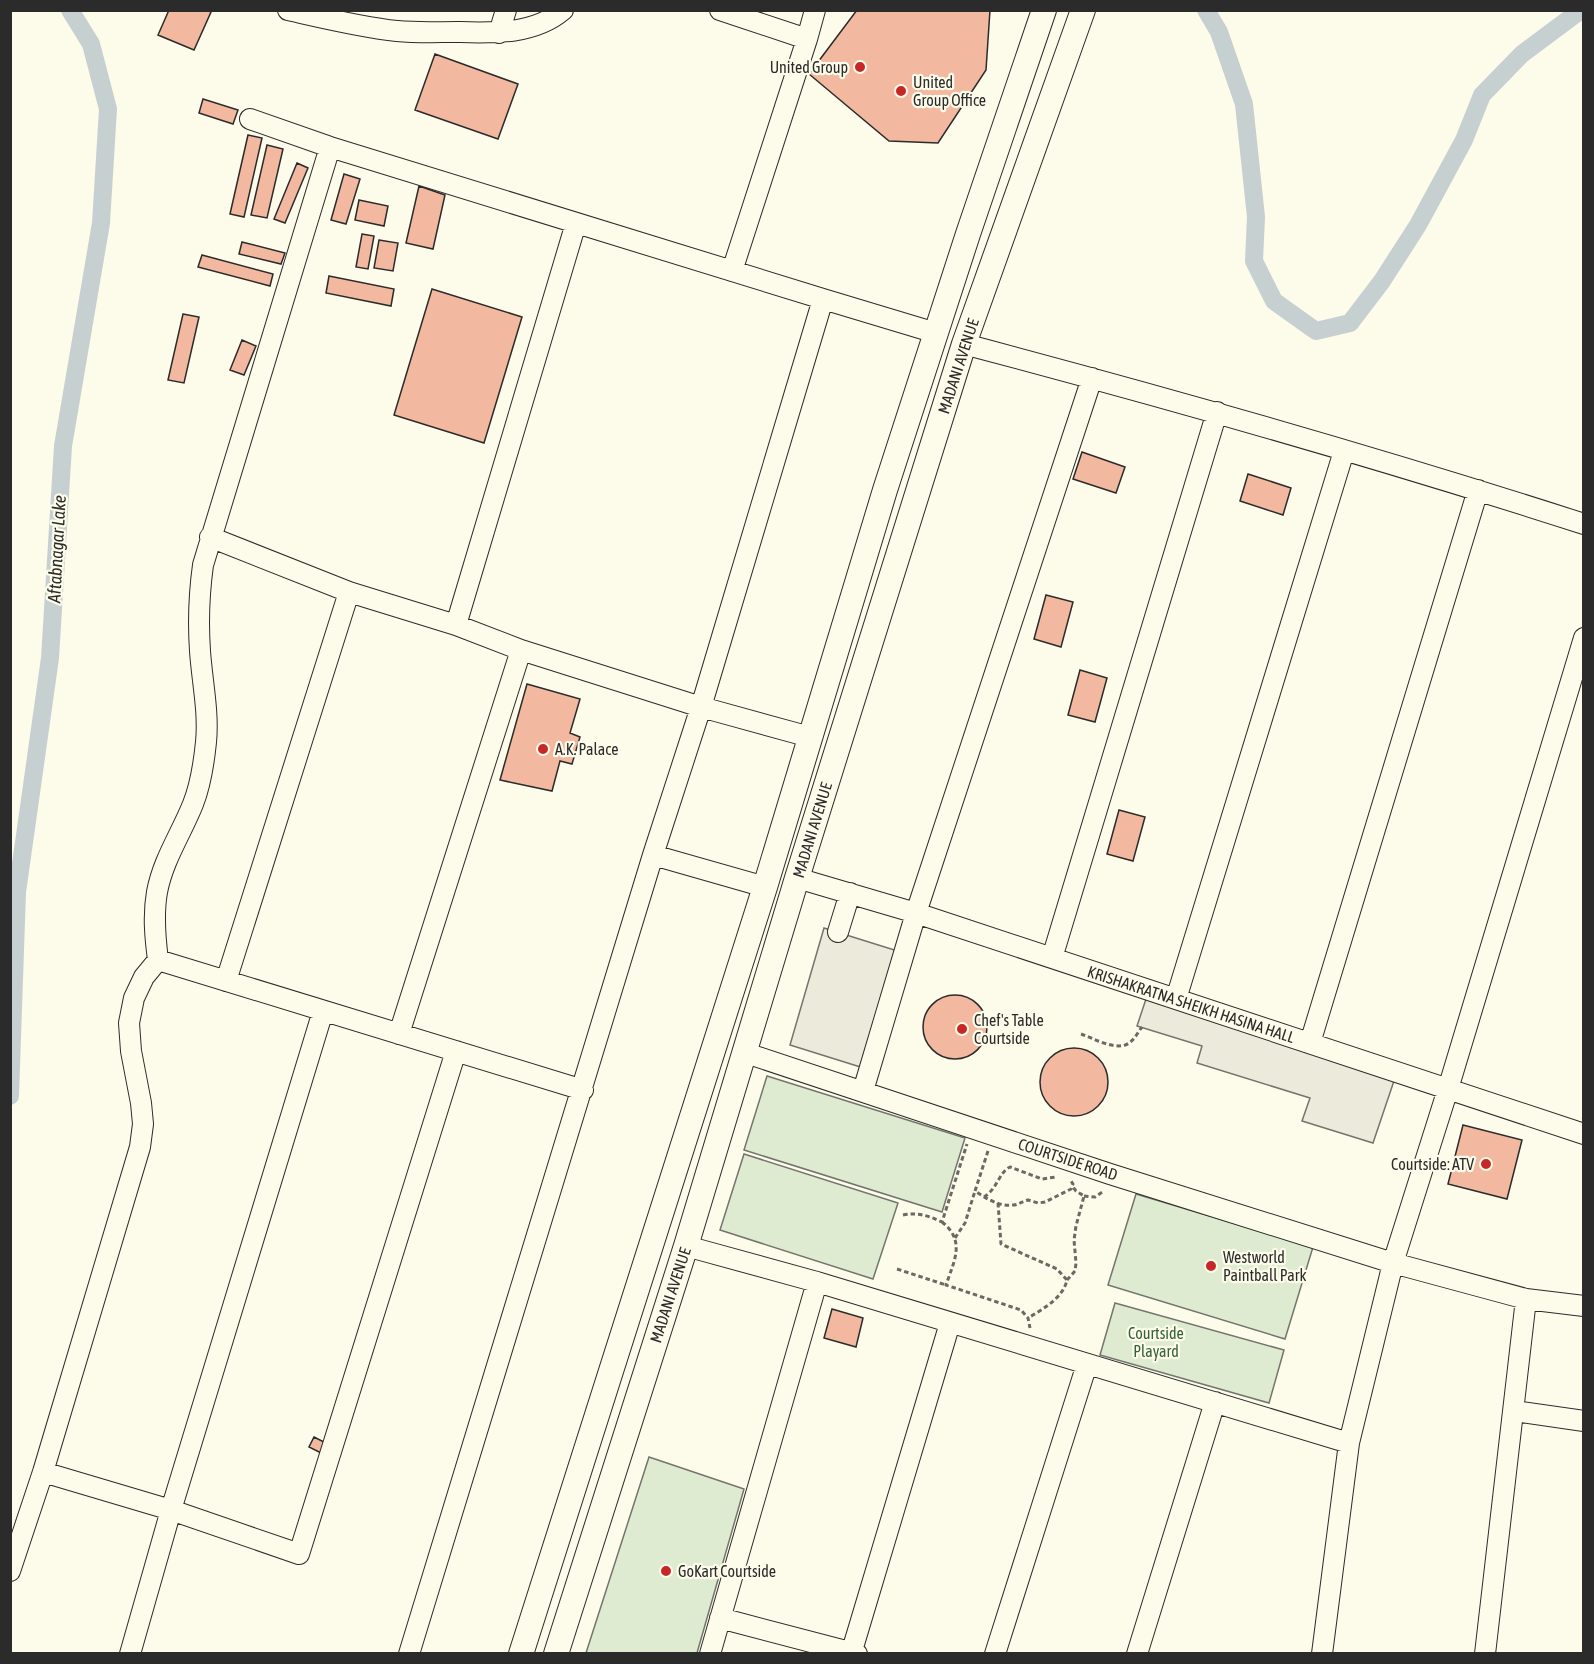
<svg xmlns="http://www.w3.org/2000/svg" width="1594" height="1664" font-family="'Asap Condensed',sans-serif">
  <rect width="100%" height="100%" fill="#fdfbea"/>
  <path fill="#deebd1" stroke="#74746e" stroke-width="1.5" d="M767 1076 965 1138 942 1212 744 1150Z
    M744 1154 898 1203 873 1279 720 1230Z
    M1136 1194 1313 1247 1285 1339 1108 1285Z
    M1115 1303 1284 1350 1269 1403 1100 1355Z
    M649 1457 744 1489 697 1653H586Z"/>
  <path fill="#eceadb" stroke="#74746e" stroke-width="1.5" d="M824 928 904 953 870 1070 790 1045Z
    M1149 990 1397 1072 1373 1143 1302 1121 1310 1098 1197 1063 1202 1046 1137 1026Z"/>
  <g fill="none" stroke-linecap="round" stroke-linejoin="round">
    <path stroke="#c7d0d0" stroke-width="18" d="M1206 10 1219 32 1244 104 1256 217 1254 261 1274 301 1316 331 1350 323 1382 281 1418 225 1464 140 1482 95 1522 54 1577 13 1584 11
      M10 1096 17 892 50 658 63 446 101 223 108 109 91 44 70 10"/>
  </g>
  <path fill="#f2b8a0" stroke="#2b2b2b" stroke-width="1.5" d="M169 10H207L211 12 194 50 158 35Z
    M857 10H990L986 70 938 143 889 141 809 74Z
    M435 54 518 84 498 139 415 110Z
    M203 99 238 110 233 124 199 113Z
    M248 135 262 138 244 217 230 214Z
    M267 145 283 149 267 218 251 215Z
    M297 163 308 168 285 223 274 219Z
    M344 174 360 179 346 224 331 220Z
    M419 186 445 195 433 249 406 243Z
    M359 200 388 206 384 226 355 220Z
    M362 234 374 236 368 269 356 267Z
    M379 240 398 243 393 271 374 268Z
    M242 242 285 253 281 264 239 254Z
    M202 255 273 274 270 286 198 267Z
    M329 276 394 289 391 306 326 293Z
    M432 289 522 317 484 443 394 415Z
    M183 314 199 317 184 383 168 380Z
    M242 340 256 346 244 375 230 370Z
    M1082 452 1125 467 1116 493 1073 479Z
    M1248 474 1291 488 1283 515 1240 501Z
    M1046 595 1073 602 1061 647 1034 639Z
    M1080 670 1107 678 1095 722 1068 715Z
    M527 684 580 699 570 733 580 737 572 764 560 761 552 791 500 780Z
    M1119 810 1145 817 1133 861 1107 854Z
    M923 1027a32 32 0 1 1 64 0a32 32 0 1 1-64 0Z
    M1040 1082a34 34 0 1 1 68 0a34 34 0 1 1-68 0Z
    M1463 1125 1522 1140 1507 1199 1448 1184Z
    M832 1309 863 1318 856 1347 824 1338Z
    M314 1437 326 1443 321 1453 309 1447Z"/>
  <g fill="none" stroke-linecap="round" stroke-linejoin="round">
    <g stroke="#2b2b2b" stroke-width="22">
      <path id="minor" d="M288 10C324 18 360 27 397 31 417 33 437 32 457 32 492 33 534 35 563 10
        M720 10 807 39
        M499 33 506 10
        M250 119 330 147 823 299 701 707 653 855 409 1654
        M732 271 807 39 815 10
        M823 299 936 333
        M964 344C1172 399 1379 458 1584 524
        M210 537 349 592 456 625 521 650 701 707 810 737
        M456 625 576 223
        M653 855 765 887
        M797 878 916 913 1584 1134
        M838 932 850 893
        M1052 958 1217 412
        M158 960 583 1090
        M226 981 349 592
        M1176 999 1344 451
        M399 1034 521 650
        M1310 1043 1478 490
        M743 1052 1110 1174 1393 1263 1526 1299 1584 1306
        M863 1091 916 913 1092 378
        M686 1246 817 1282 1349 1443 1322 1654
        M1514 1411 1584 1421
        M1349 1443 1393 1263 1448 1089 1584 638
        M43 1472 171 1510 299 1554 456 1051
        M10 1571 43 1472 140 1147 143 1124 141 1103 131 1051 129 1023 134 998 144 977 158 960C155 937 153 915 157 892 163 860 181 834 193 804 201 784 204 762 206 742 209 712 202 681 200 651 198 622 199 594 203 565L330 147
        M720 1618 857 1654
        M130 1654 171 1510 323 1011
        M710 1654 817 1282
        M851 1654 950 1323
        M995 1654 1087 1364
        M1137 1654 1215 1402
        M1485 1654 1526 1299"/>
    </g>
    <g stroke="#2b2b2b" stroke-width="26">
      <path id="major" d="M521 1654 765 887 885 490 968 234 1044 10
        M556 1654 686 1246 797 878 964 344 1083 10"/>
    </g>
    <path stroke="#6a6964" stroke-width="3" stroke-dasharray="4.5 3" stroke-linecap="butt" d="M1081 1034C1093 1038 1117 1052 1129 1043 1135 1039 1138 1032 1142 1027
      M988 1151 975 1191C985 1198 1000 1207 1013 1205 1019 1205 1022 1201 1028 1200L1038 1203 1045 1202 1071 1189 1073 1184 1071 1181
      M1084 1196 1095 1197 1104 1191
      M984 1197C998 1188 999 1172 1010 1167L1042 1179 1056 1177
      M998 1203 1001 1244 1057 1269 1067 1280C1063 1298 1043 1309 1028 1318
      M903 1215C918 1212 929 1216 942 1222L967 1144
      M942 1222C966 1241 954 1261 946 1285L1021 1310 1028 1318 1030 1328
      M955 1238 965 1223 975 1191
      M897 1269 946 1285
      M1067 1280 1075 1271 1076 1263 1074 1240 1076 1226 1084 1196 1076 1191 1073 1187"/>
    <use href="#minor" stroke="#fdfbea" stroke-width="20"/>
    <use href="#major" stroke="#fdfbea" stroke-width="24"/>
  </g>
  <g fill="#c62828" stroke="#fdfbea" stroke-width="2">
    <circle cx="860" cy="67" r="6"/>
    <circle cx="901" cy="91" r="6"/>
    <circle cx="543" cy="749" r="6"/>
    <circle cx="962" cy="1029" r="6"/>
    <circle cx="1486" cy="1164" r="6"/>
    <circle cx="1211" cy="1266" r="6"/>
    <circle cx="666" cy="1571" r="6"/>
  </g>
  <g text-anchor="middle" stroke-width="4.5" stroke-linejoin="round" paint-order="stroke">
    <g font-size="16" fill="#2b2b2b" stroke="#fdfbea" text-anchor="start">
      <text x="848" y="73" text-anchor="end">United Group</text>
      <text x="913" y="88">United<tspan x="913" dy="18">Group Office</tspan></text>
      <text x="555" y="755">A.K. Palace</text>
      <text x="974" y="1026">Chef's Table<tspan x="974" dy="18">Courtside</tspan></text>
      <text x="1474" y="1170" text-anchor="end">Courtside: ATV</text>
      <text x="1223" y="1263">Westworld<tspan x="1223" dy="18">Paintball Park</tspan></text>
      <text x="678" y="1577">GoKart Courtside</text>
    </g>
    <g font-size="16" fill="#2b2b2b" stroke="#fdfbea">
      <text transform="translate(958 366) rotate(-72)" y="6">MADANI AVENUE</text>
      <text transform="translate(812 830) rotate(-73)" y="6">MADANI AVENUE</text>
      <text transform="translate(1191 1004) rotate(18)" y="6">KRISHAKRATNA SHEIKH HASINA HALL</text>
      <text transform="translate(1068 1159) rotate(18)" y="6">COURTSIDE ROAD</text>
      <text transform="translate(670 1295) rotate(-72)" y="6">MADANI AVENUE</text>
    </g>
    <g font-size="16" fill="#34623c" stroke="#fdfbea">
      <text x="1156" y="1339">Courtside<tspan x="1156" dy="18">Playard</tspan></text>
    </g>
    <g font-size="18" font-style="italic" fill="#2b2b2b" stroke="#fdfbea">
      <text transform="translate(57 549) rotate(-87)" y="6">Aftabnagar Lake</text>
    </g>
  </g>
  <rect width="1594" height="1664" fill="none" stroke="#2b2b2b" stroke-width="24"/>
</svg>
